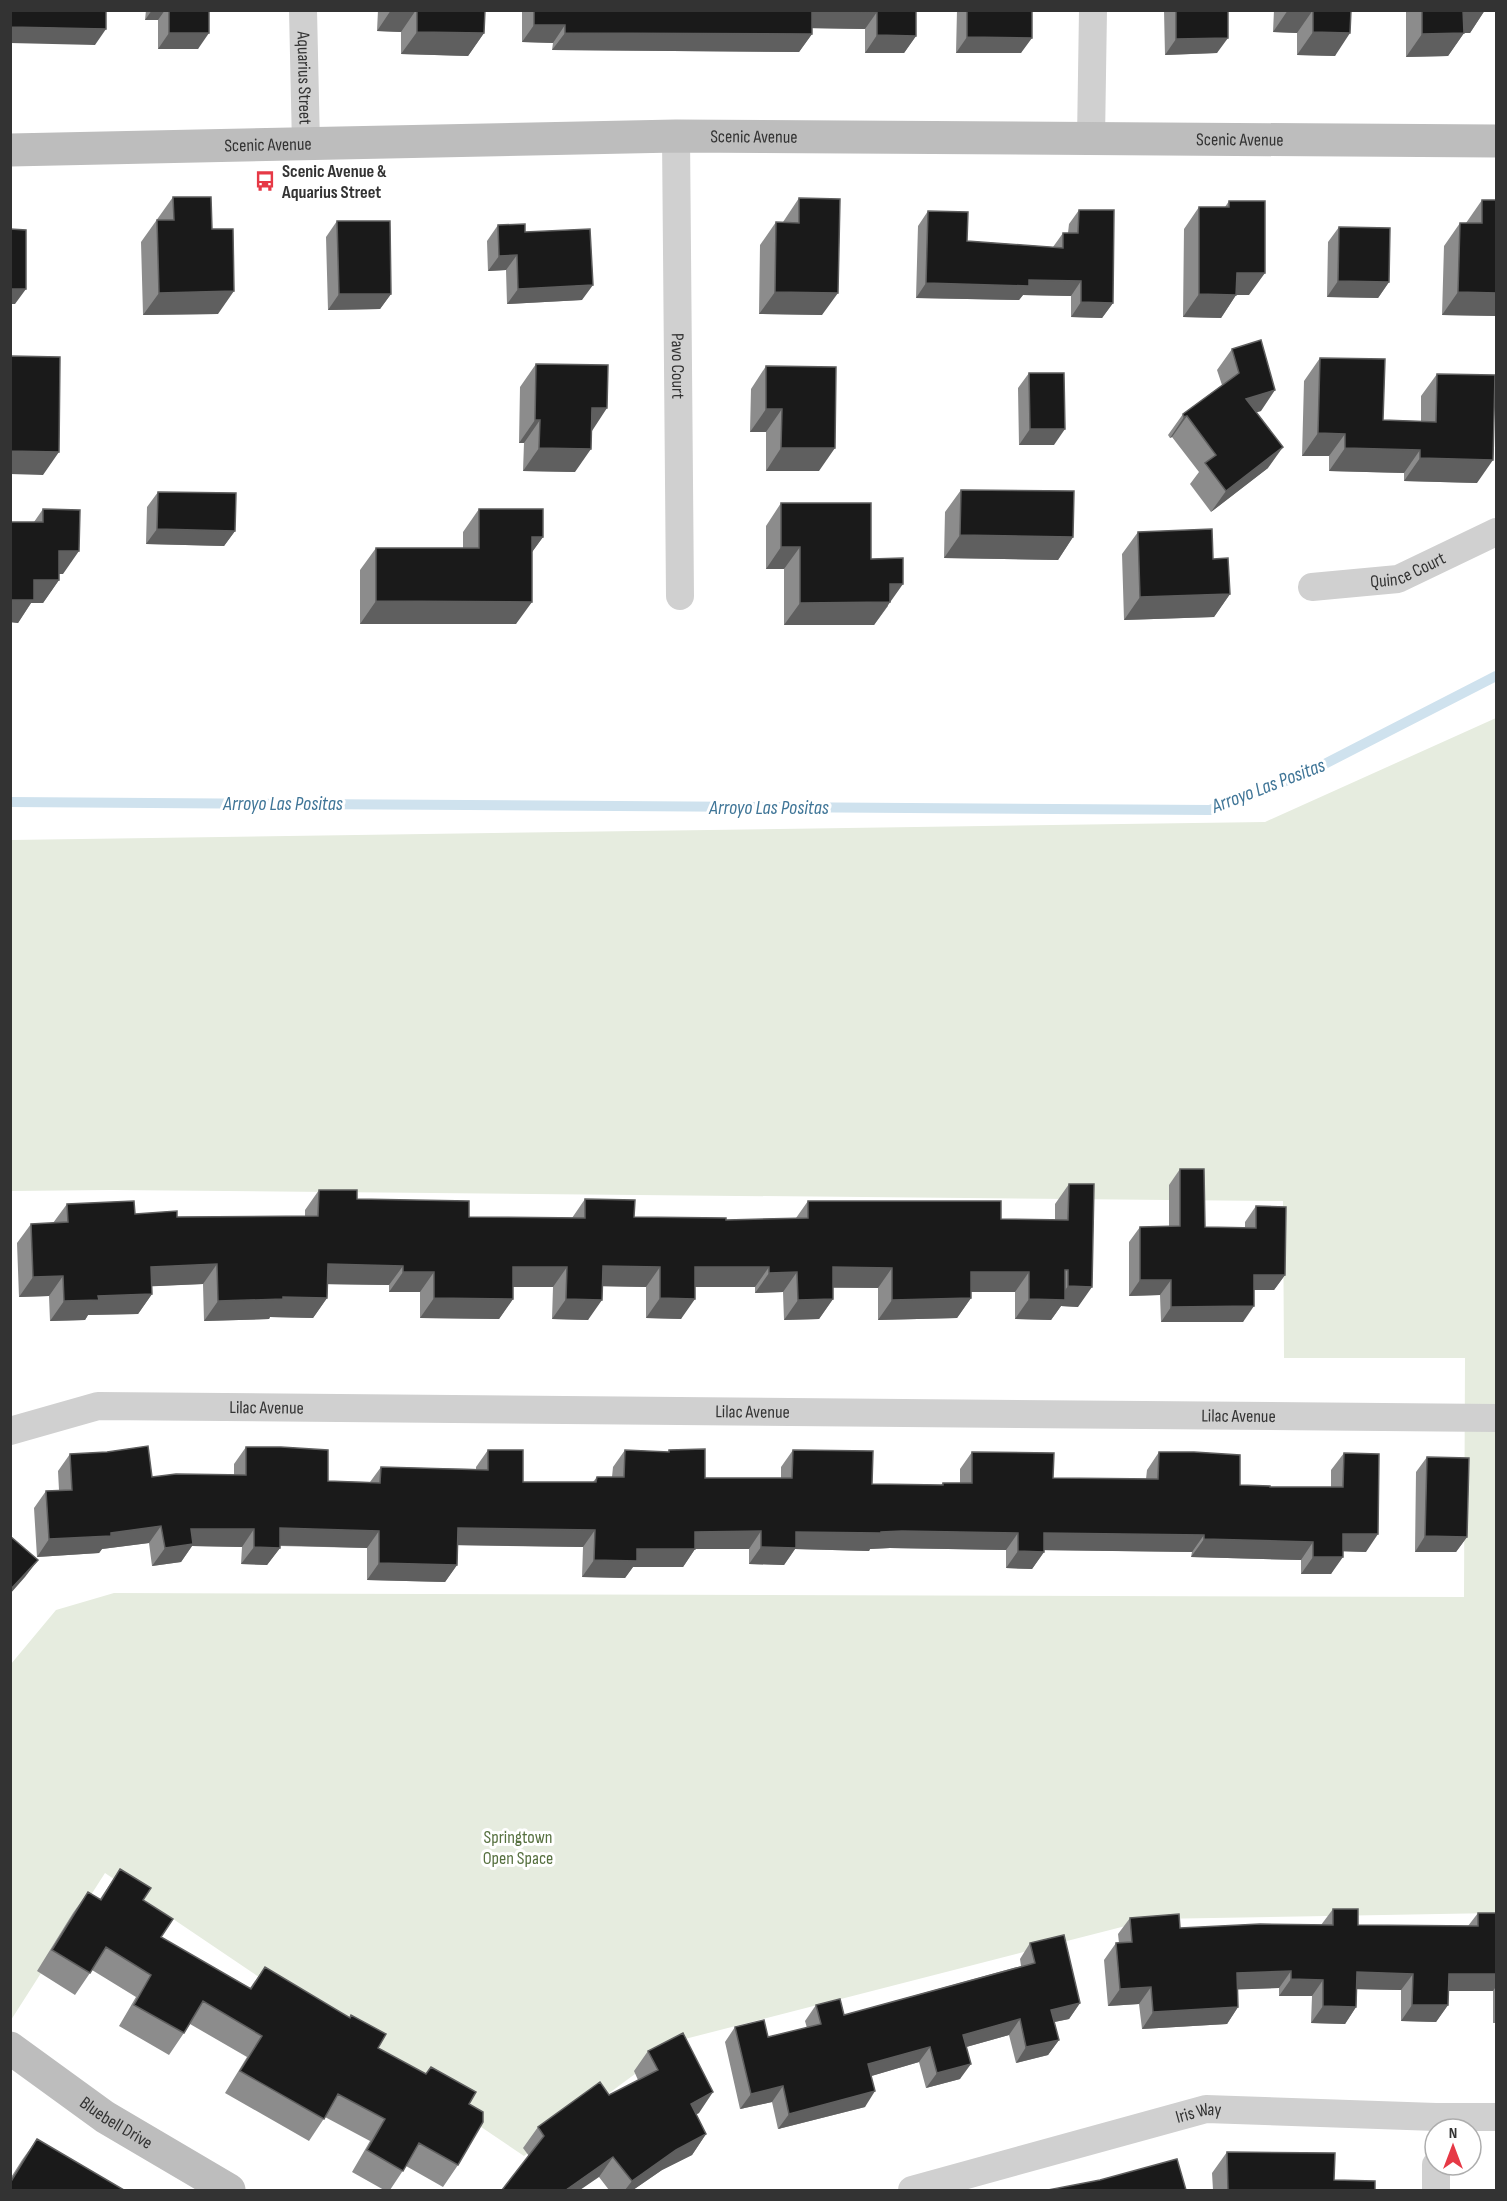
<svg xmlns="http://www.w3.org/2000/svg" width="1507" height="2201" font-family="'Sofia Sans Condensed',sans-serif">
  <rect width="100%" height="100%" fill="#fff"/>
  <path fill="#e6ecdf" d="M1496 718V1913L1153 1919 681 2040 524 2156 105 1873 11 2020V1664L56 1610 114 1593 1464 1597 1465 1358H1284L1283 1201 111 1190 11 1191V840L1265 822Z"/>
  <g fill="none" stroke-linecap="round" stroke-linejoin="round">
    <path stroke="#cfe2ee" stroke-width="10" d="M10 802 1210 810 1309 772 1496 676"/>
    <g stroke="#d0d0d0" stroke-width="28">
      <path id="s1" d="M303 10 306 145"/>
      <path id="s2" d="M676 136 680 596"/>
      <path d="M1091 139 1093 10"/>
      <path id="s3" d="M1312 587 1398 579 1496 532"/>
      <path id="s4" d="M10 1431 98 1406 1496 1418"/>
      <path d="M1436 2165V2190"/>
      <path id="s5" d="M912 2190 1206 2109 1436 2117H1496"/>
    </g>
    <g stroke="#bdbdbd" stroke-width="33">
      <path id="s6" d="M10 150 676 136 1496 141"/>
      <path id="s7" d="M10 2048 105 2117 229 2190"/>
    </g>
  </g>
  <path fill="#8c8c8c" d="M146 10H209L198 49H158V20H145Z
    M378 10H485L484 33 468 56 401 54V32L377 31Z
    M522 10H916V36L904 53H865V29L812 28V34L799 52 552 50 553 43 522 42Z
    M957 10H1032L1021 53H956Z
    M1164 10H1228L1217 53 1165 55Z
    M1274 10H1351L1335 56 1297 55V33L1273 32Z
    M1406 10H1485L1470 33H1464L1448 56 1406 57Z
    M173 197 218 314 143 315 141 242Z
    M799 198 822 315 759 314 760 245 776 222H783Z
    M1482 200H1497V316L1442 315 1444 246 1460 223H1466Z
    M1229 201 1249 295H1236L1221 318 1183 317 1184 229 1199 207H1225Z
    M1079 210 1113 303 1102 318 1071 317V296L1023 295 1019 300 916 298 918 226 928 211 967 241 1053 247 1063 233H1068L1069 224Z
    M337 221 391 294 380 309 328 310 326 237Z
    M498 225 525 232 582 300 507 304 506 270 488 271 487 241Z
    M1339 227 1389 282 1378 298 1327 297 1328 242Z
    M1232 349 1261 411 1256 412 1268 468 1211 512 1190 484 1199 472 1172 437 1170 438 1168 435 1183 414 1222 385 1217 370Z
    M1320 358 1383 420 1421 421V396L1437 374 1477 483 1404 481V473L1329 471V456H1302L1304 381Z
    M536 364 575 472 523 471 524 443H519L520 387Z
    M766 366 819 471H766V432H750L751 389Z
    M1029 373 1054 445H1019L1018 388Z
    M961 490 1073 537 1058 560 944 558 945 512Z
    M158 492 235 531 224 546 146 544 147 507Z
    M781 503 871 559 888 606 874 625H784V569H766V526Z
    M43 509 63 574H59V580L43 603H31L18 623 10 622V522H34Z
    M479 509 543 537 532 552 516 624H360V570L376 548H463V532Z
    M1138 532 1213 559 1230 594 1214 617 1124 620 1122 554Z
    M1180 1169 1205 1227H1245V1222L1256 1206 1285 1275 1274 1290H1254L1243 1322H1161L1160 1295 1129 1296V1242L1140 1227H1169V1185Z
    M1069 1184 1078 1307 1061 1306 1051 1320 1015 1319V1292H971V1298L957 1318 878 1320V1288H833V1299L819 1319 784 1320 783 1292 755 1293V1287H695L681 1319 646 1318V1287L602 1286 588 1320 552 1319 553 1287H513V1299L499 1319 420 1318V1292H389V1285L328 1284 327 1298 313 1318 270 1317 269 1319 204 1321 203 1284 152 1286V1294L138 1314 88 1315 85 1320 50 1321 49 1296 19 1297 17 1243 31 1224 53 1223 67 1204 135 1214 177 1217 305 1216V1210L319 1190 357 1199 469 1217 572 1218 585 1199 634 1217 726 1220 796 1218 808 1201 1001 1219 1055 1220V1204Z
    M246 1447 328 1481 370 1482 381 1467 476 1469V1467L488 1450 523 1482H593L597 1477H612L613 1467 625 1450 668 1452 669 1450 705 1478H781V1467L793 1450 872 1484 941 1485 943 1483H960V1469L972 1452 1053 1478 1146 1479 1147 1470 1159 1452 1240 1485 1270 1487H1331V1470L1344 1453 1366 1552 1343 1551 1331 1574H1301V1560L1191 1557 1192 1552 1044 1550V1552L1032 1569 1006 1568V1550L890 1548 870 1549 869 1551 795 1549 784 1565 749 1564V1549H695L683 1567H633L625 1578 582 1577 583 1547 458 1545 457 1565 445 1582 367 1580V1548L280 1546V1548L267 1565 241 1564 242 1547 192 1546 181 1562 152 1566 149 1543 102 1549 99 1553 37 1557 34 1508 46 1491 59 1490 58 1471 70 1454 152 1477 234 1475V1464Z
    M1427 1457 1467 1537 1456 1552H1415L1416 1472Z
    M120 1869 143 1900 161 1937 250 1988 265 1967 378 2048 426 2074 431 2067 469 2104 458 2165 443 2187 406 2166 390 2190H384L352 2172 370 2141 325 2117 309 2141 225 2093 247 2057 190 2024 169 2055 119 2026 136 1997 92 1970 75 1995 37 1971 73 1913 88 1892 100 1899Z
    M1333 1909 1358 1925 1468 1926 1478 1913H1497V2023H1493V1991H1448V2005L1436 2022 1401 2021V1990L1357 1989 1356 2007 1345 2024 1311 2023 1312 1996H1279V1988L1238 1989V2007L1227 2024 1142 2029 1139 2004 1108 2006 1104 1960 1116 1943H1119L1118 1934 1130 1918 1180 1928 1321 1925Z
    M1030 1943 1080 2003 1069 2019 1054 2022 1059 2040 1048 2055 1016 2063 1009 2035 966 2047 960 2079 926 2088 919 2062 871 2076 865 2107 778 2129 772 2102 740 2109 725 2042 735 2027 768 2037 807 2028 805 2021 816 2005 844 2015 1021 1966 1020 1959Z
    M648 2051 699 2113 696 2114 706 2134 692 2155 662 2170 633 2190H609L599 2177 529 2156 523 2148 538 2127 609 2095 638 2080 634 2071Z
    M37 2139 124 2190H10V2179L22 2160Z
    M1227 2152 1334 2180 1375 2190H1213L1212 2173Z"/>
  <path fill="#5f5f5f" d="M152 10H165L158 20H145Z
    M391 10H416L401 32 377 31Z
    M812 10 877 12 865 29 800 28Z
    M1288 10H1313L1297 33 1273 32Z
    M1463 10H1485L1470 33H1447Z
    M534 25H565L553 43 522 42Z
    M11 27 106 29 95 45 10 43Z
    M417 32 484 33 468 56 401 54Z
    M1313 32 1350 33 1335 56 1297 55Z
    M169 33H209L198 49H158Z
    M565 33 812 34 799 52 552 50Z
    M1464 33 1448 56 1406 57 1422 34Z
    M877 35 916 36 904 53H865Z
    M967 37 1032 38 1021 53H956Z
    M1228 38 1217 53 1165 55 1176 39Z
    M517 255 506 270 488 271 499 256Z
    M1237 273H1265L1249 295H1236L1221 318 1183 317 1199 294Z
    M1029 280 1081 281 1071 296 1023 295 1019 300 916 298 926 283Z
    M1338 281 1389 282 1378 298 1327 297Z
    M593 285 582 300 507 304 518 289Z
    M10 289H26L15 304H10Z
    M234 291 218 314 143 315 159 293Z
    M775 292 838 293 822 315 759 314Z
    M1458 292 1497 293V316L1442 315Z
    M339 294H391L380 309 328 310Z
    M1081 302 1113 303 1102 318 1071 317Z
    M1275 390 1261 411 1231 420 1246 399Z
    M592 408H607L592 431Z
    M766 409H782L766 432H750Z
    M1187 416 1172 437 1170 438 1184 417Z
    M535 420H540L524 443H519Z
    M1030 429H1065L1054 445H1019Z
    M1318 433 1345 434 1329 456H1302Z
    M1283 447 1268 468 1211 512 1226 491Z
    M539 448 591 449 575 472 523 471Z
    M781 448H835L819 471H766Z
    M1345 448 1420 450 1404 473 1329 471Z
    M10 451 59 452 43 475 10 474Z
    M1420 458 1493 460 1477 483 1404 481Z
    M157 529 235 531 224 546 146 544Z
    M960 535 1073 537 1058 560 944 558Z
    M532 537H543L527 559Z
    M781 547H800L784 569H766Z
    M59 551H79L63 574H43Z
    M34 580H59L43 603H31L18 623 10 622V600Z
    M890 584H903L874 625H784L800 603Z
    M1230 594 1214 617 1124 620 1140 597Z
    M376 601 532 602 516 624H360Z
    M217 1264 203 1284 137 1287 151 1267Z
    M328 1264 403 1266 389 1285 314 1284Z
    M603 1266 660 1267 646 1287 589 1286Z
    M513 1267H567L553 1287H499Z
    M695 1267H769L755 1287H681Z
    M833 1267 892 1268 878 1288 819 1287Z
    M403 1272H434L420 1292H389Z
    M797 1272 783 1292 755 1293 769 1273Z
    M971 1272H1029L1015 1292H957Z
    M1254 1275H1285L1274 1290H1243Z
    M63 1276 49 1296 19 1297 33 1277Z
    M1140 1280H1171L1160 1295 1129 1296Z
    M1068 1286 1092 1287 1078 1307 1061 1306 1051 1320 1015 1319 1029 1299 1058 1300Z
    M152 1294 138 1314 88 1315 85 1320 50 1321 64 1301 98 1296Z
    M283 1297 327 1298 313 1318 270 1317 269 1319 204 1321 218 1301Z
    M434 1298 513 1299 499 1319 420 1318Z
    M660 1298 695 1299 681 1319 646 1318Z
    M971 1298 957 1318 878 1320 892 1300Z
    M566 1299 602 1300 588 1320 552 1319Z
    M833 1299 819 1319 784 1320 798 1300Z
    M1254 1306 1243 1322H1161L1171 1307Z
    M161 1526 149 1543 102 1549 99 1553 37 1557 49 1539 111 1533Z
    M280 1528 379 1531 367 1548 268 1545Z
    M458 1528 595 1530 583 1547 446 1545Z
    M191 1529H254L242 1547 192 1546 181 1562 152 1566 165 1548Z
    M761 1531 749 1549H688H695L683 1567H633L625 1578 582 1577 594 1560 637 1549 695 1532Z
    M902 1531 1018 1533 1006 1550 890 1548 870 1549 869 1551 795 1549 784 1565 749 1564 761 1547 796 1532Z
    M1044 1533 1204 1535 1192 1552 1032 1550Z
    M1343 1534H1378L1366 1552 1331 1551Z
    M1425 1536 1467 1537 1456 1552H1415Z
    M1204 1539 1313 1542 1301 1560 1191 1557Z
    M254 1547 280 1548 267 1565 241 1564Z
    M1018 1551 1044 1552 1032 1569 1006 1568Z
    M1313 1557H1343L1331 1574H1301Z
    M38 1560 25 1577 10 1594V1590Z
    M379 1563 457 1565 445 1582 367 1580Z
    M1291 1971 1279 1988 1225 1990 1237 1973Z
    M1357 1972 1413 1974 1401 1990 1345 1989Z
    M1449 1974H1497V1985L1493 1991H1437Z
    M1291 1979 1323 1980 1312 1996H1279Z
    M1151 1987 1139 2004 1108 2006 1120 1989Z
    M1080 2003 1069 2019 1040 2025 1051 2010Z
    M1412 2005H1448L1436 2022 1401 2021Z
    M1323 2006 1356 2007 1345 2024 1311 2023Z
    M1238 2007 1227 2024 1142 2029 1153 2012Z
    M1020 2019 1009 2035 952 2051 963 2035Z
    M1059 2040 1048 2055 1016 2063 1026 2047Z
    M930 2047 919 2062 858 2080 868 2064Z
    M971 2064 960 2079 926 2088 937 2073Z
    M783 2086 772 2102 740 2109 751 2094Z
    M875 2091 865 2107 778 2129 789 2114Z
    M713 2092 699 2113 677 2124 691 2104Z
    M706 2134 692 2155 662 2170 633 2190H625L632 2181 676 2150Z
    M613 2157 599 2177 580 2190H566Z"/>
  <path fill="#1a1a1a" stroke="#5f5f5f" stroke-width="1.5" d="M10 10H106V29L11 27 10 32Z
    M169 10H209V33H169Z
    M417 10H485L484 33 417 32Z
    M534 10H812V34L565 33V25H534Z
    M819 10H916V36L877 35V12Z
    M967 10H1032V38L967 37Z
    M1176 10H1228V38L1176 39Z
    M1313 10H1351L1350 33 1313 32Z
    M1422 10H1463L1464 33 1422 34Z
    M173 197H211L212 229H233L234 291 159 293 157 220H174Z
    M799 198 840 199 838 293 775 292 776 222 799 223Z
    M1482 200H1497V293L1458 292 1460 223H1482Z
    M1229 201H1265V273H1237L1236 295 1199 294V207H1229Z
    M1079 210H1114L1113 303 1081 302V281L1029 280V286L926 283 928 211 968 212 967 241 1063 248V233H1078Z
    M337 221H390L391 294H339Z
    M525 224V232L590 229 593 285 518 289 517 255 499 256 498 225Z
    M1339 227 1390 228 1389 282 1338 281Z
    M10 229 26 230V289H10Z
    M1261 340 1275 390 1246 399 1283 447 1226 491 1205 463 1216 455 1187 416 1184 417 1183 414 1239 373 1232 349Z
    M10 356 60 357 59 452 10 451Z
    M1320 358 1385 359 1383 420 1436 422 1437 374 1495 375 1493 460 1420 458V450L1345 448V434L1318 433Z
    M536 364 608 365 607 408H592L591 449 539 448 540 420H535Z
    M766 366 836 367 835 448H781L782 409H766Z
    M1029 373H1064L1065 429H1030Z
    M961 490 1074 491 1073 537 960 535Z
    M158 492 236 493 235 531 157 529Z
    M781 503H871V559L903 558V584H890V602L800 603V547H781Z
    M43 509 80 510 79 551H59V580H34V600H10V522H43Z
    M479 509H543V537H532V602L376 601V548H479Z
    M1212 529 1213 559 1228 558 1230 594 1140 597 1138 532Z
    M1180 1169H1204L1205 1227 1256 1228V1206L1286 1207 1285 1275H1254V1306L1171 1307V1280H1140V1227L1180 1226Z
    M1069 1184H1094L1092 1287 1068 1286V1270H1065V1300L1029 1299V1272H971V1298L892 1300V1268L833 1267V1299L798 1300 797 1272 769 1273V1267H695V1299L660 1298V1267L603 1266 602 1300 566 1299 567 1267H513V1299L434 1298V1272H403V1266L328 1264 327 1298 283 1297V1299L218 1301 217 1264 151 1267 152 1294 98 1296 99 1300 64 1301 63 1276 33 1277 31 1224 68 1222 67 1204 134 1201 135 1214 177 1211V1217L318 1216 319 1190H357V1199L469 1201V1217L585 1218V1199L635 1200 634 1217 726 1218V1220L808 1218V1201H1001V1219L1068 1220Z
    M148 1446 152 1477 176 1474 246 1475V1447H281L328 1450V1481L380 1483 381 1467 488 1470V1450H523V1482H596L597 1477H624L625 1450 669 1452V1450L705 1449V1478H792L793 1450 873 1451 872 1484 943 1485V1483H972V1452L1054 1453 1053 1478 1158 1479 1159 1452H1194L1240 1455V1485L1270 1486V1487H1343L1344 1453 1379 1454 1378 1534H1343V1557H1313V1542L1204 1539V1535L1044 1533V1552L1018 1551V1533L902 1531 881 1532V1533L796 1532V1548L761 1547V1531L695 1532V1549H637V1561L594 1560 595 1530 458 1528 457 1565 379 1563V1531L280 1528V1548L254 1547V1529H191L193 1544 165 1548 161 1526 111 1533V1536L49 1539 46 1491 72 1490 70 1454 107 1452Z
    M1427 1457 1469 1458 1467 1537 1425 1536Z
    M10 1536 38 1560 10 1590Z
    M120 1869 151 1888 143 1900 173 1919 161 1937 251 1989 265 1967 350 2018 351 2015 386 2034 378 2048 426 2074 431 2067 476 2092 469 2104 483 2112V2122L458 2165 419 2143 403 2171 367 2150 385 2119 338 2094 324 2119 240 2071 262 2036 203 2001 184 2033 134 2005 151 1975 106 1947 90 1973 52 1950 88 1892 101 1900Z
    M1333 1909H1358V1925L1478 1926V1913H1497V1974H1449L1448 2005H1412L1413 1974 1357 1972 1356 2007 1323 2006V1980L1291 1979V1971L1237 1973 1238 2007 1153 2012 1151 1987 1120 1989 1116 1943 1132 1942 1130 1918 1179 1914 1180 1928 1260 1924 1333 1925Z
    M1064 1935 1080 2003 1051 2010 1059 2040 1026 2047 1020 2019 963 2035 971 2064 937 2073 930 2047 868 2064 875 2091 789 2114 783 2086 751 2094 735 2027 764 2020 768 2037 821 2024 816 2005 840 1999 844 2015 1035 1963 1030 1943Z
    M683 2033 713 2092 691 2104 706 2134 676 2150 632 2181 613 2157 566 2190H502L544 2136 538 2127 600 2082 609 2095 658 2070 648 2051Z
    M37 2139 124 2190H10V2183Z
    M1227 2152 1335 2153 1334 2180 1375 2181V2190H1228Z
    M1177 2159 1186 2190H1048L1100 2180Z"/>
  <defs>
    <g id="bus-bare" transform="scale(1.62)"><path d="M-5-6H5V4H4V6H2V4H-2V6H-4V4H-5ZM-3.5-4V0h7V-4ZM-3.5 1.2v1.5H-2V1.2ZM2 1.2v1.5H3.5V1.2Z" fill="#e63946" stroke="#fff" stroke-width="2.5" paint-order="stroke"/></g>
  </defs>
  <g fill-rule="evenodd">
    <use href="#bus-bare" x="265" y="181"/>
  </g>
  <g text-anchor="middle" stroke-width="6" stroke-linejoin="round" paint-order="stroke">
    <g font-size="18" fill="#333" stroke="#fff">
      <text dy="6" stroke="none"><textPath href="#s1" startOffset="68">Aquarius Street</textPath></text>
      <text dy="6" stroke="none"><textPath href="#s6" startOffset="744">Scenic Avenue</textPath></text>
      <text dy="6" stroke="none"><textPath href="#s6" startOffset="1230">Scenic Avenue</textPath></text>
      <text dy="6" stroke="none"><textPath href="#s6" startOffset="258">Scenic Avenue</textPath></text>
      <text dy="6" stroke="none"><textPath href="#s2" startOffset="230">Pavo Court</textPath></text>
      <text dy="6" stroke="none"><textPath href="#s3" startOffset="98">Quince Court</textPath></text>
      <text dy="6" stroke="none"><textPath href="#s4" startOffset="260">Lilac Avenue</textPath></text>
      <text dy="6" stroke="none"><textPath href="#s4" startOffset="746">Lilac Avenue</textPath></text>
      <text dy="6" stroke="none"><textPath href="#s4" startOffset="1232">Lilac Avenue</textPath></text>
      <text dy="6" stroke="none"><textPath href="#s5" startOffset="297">Iris Way</textPath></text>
      <text dy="6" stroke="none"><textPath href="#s7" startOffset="130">Bluebell Drive</textPath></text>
    </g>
    <g font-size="18" font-weight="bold" fill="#333" stroke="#fff" text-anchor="start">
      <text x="282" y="177">Scenic Avenue &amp;<tspan x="282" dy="21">Aquarius Street</tspan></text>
    </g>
    <g font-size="18" fill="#56703f" stroke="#fff">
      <text x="518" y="1843">Springtown<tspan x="518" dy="21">Open Space</tspan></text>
    </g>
    <g font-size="20" font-style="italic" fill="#3f7597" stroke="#fff">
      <text transform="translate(1268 785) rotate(-21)" y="7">Arroyo Las Positas</text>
      <text x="283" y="810">Arroyo Las Positas</text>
      <text x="769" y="814">Arroyo Las Positas</text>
    </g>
  </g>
  <rect width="1507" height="2201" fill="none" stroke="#333333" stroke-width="24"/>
  <g transform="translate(1453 2147)"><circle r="28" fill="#ffffff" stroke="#adadad" stroke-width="1.5"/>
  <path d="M0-4.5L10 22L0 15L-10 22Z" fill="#e63946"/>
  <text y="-9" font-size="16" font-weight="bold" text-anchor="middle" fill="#333333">N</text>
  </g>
</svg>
